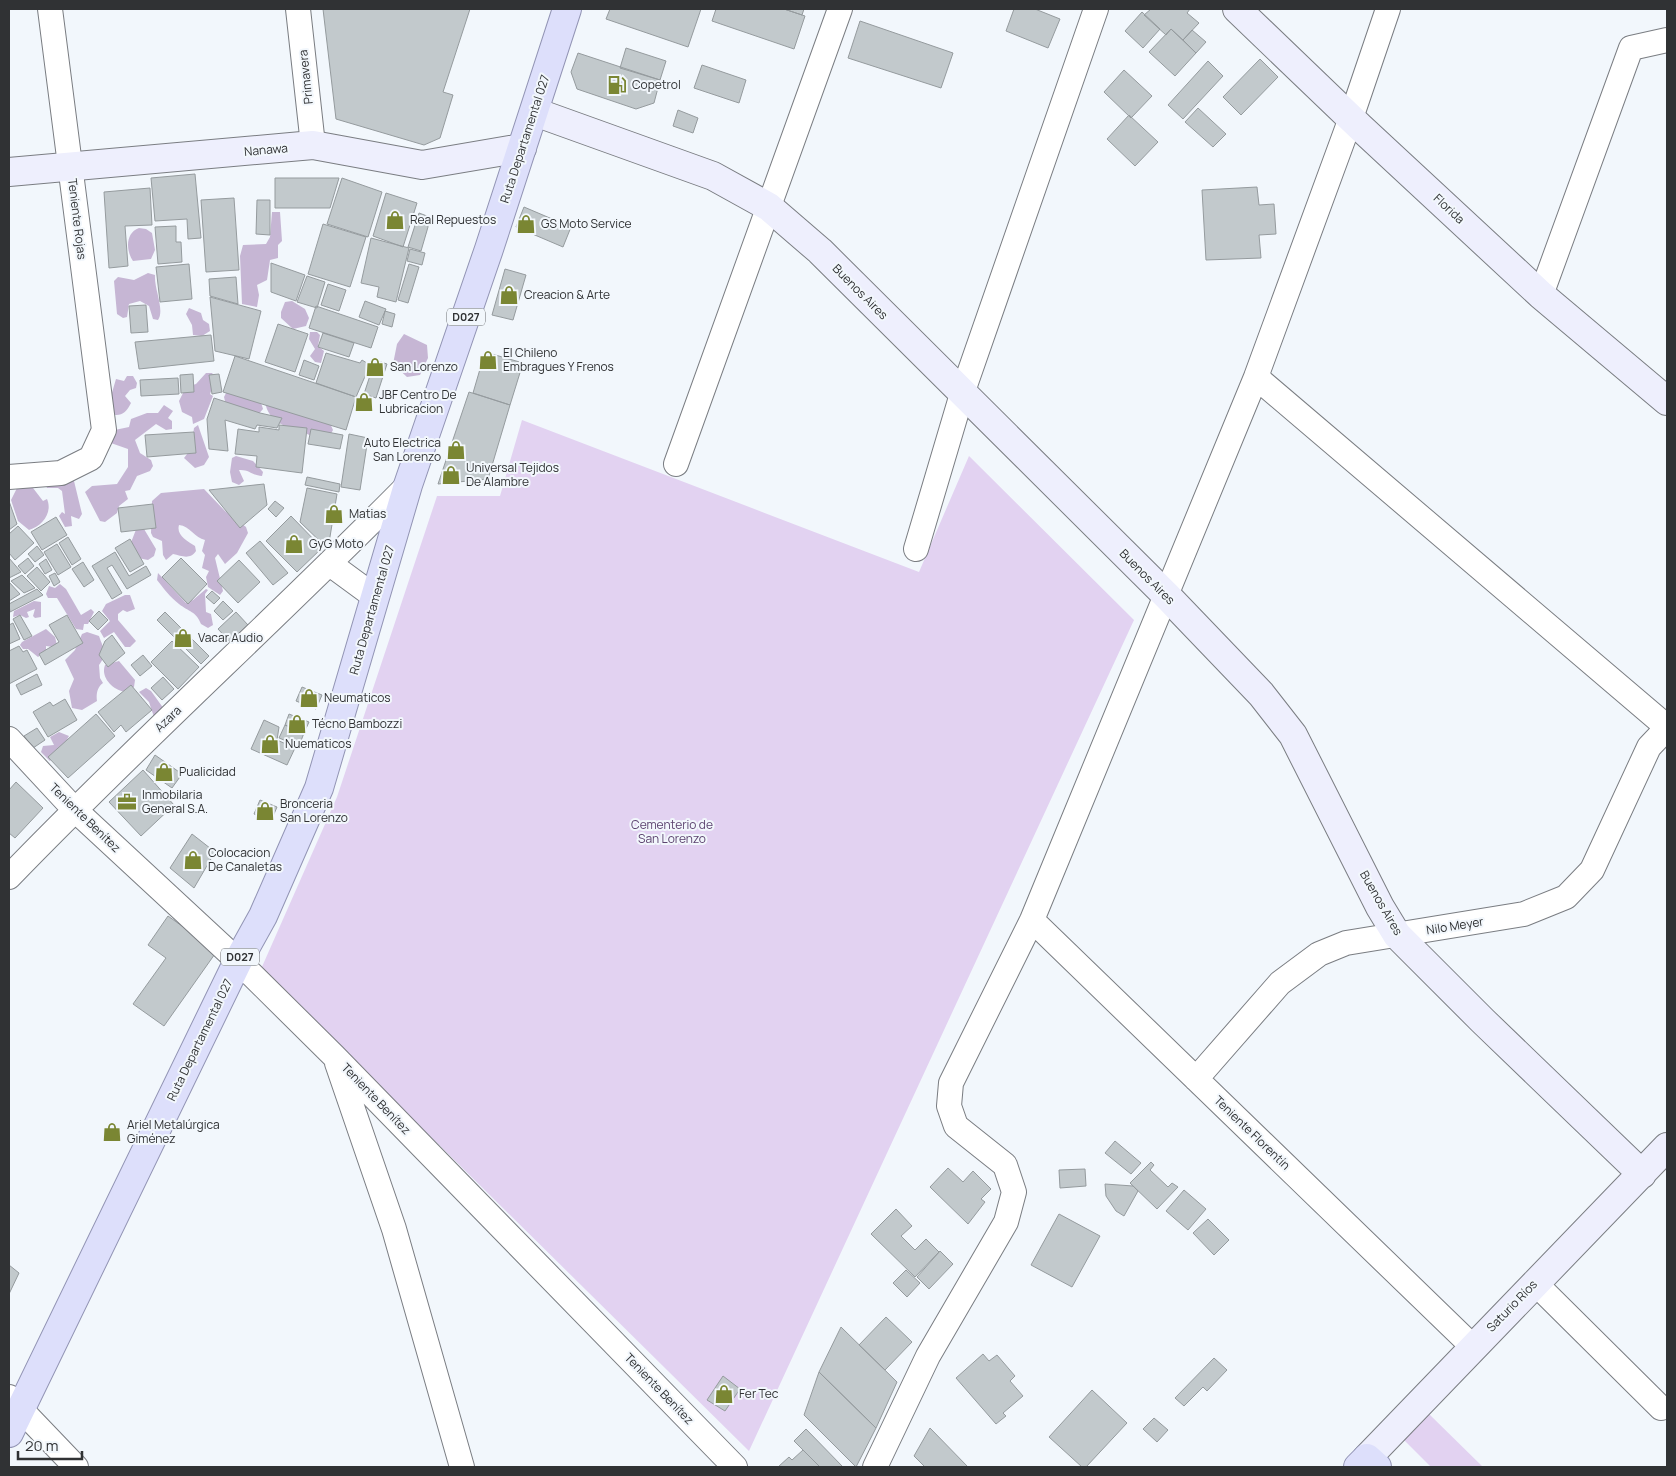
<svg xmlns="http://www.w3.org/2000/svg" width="1676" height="1476" font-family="Manrope,sans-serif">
  <rect width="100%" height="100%" fill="#f2f7fc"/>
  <path fill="#e2d2f1" d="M522 420 919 572 969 456 1134 620 749 1451 261 969 337 797 437 496H500Z
    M1429 1414 1483 1467H1431L1404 1440Z"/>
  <path fill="#c6b6d4" d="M272 212H280L282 241 278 245V258L270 260 267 280 257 285 259 295 257 307 242 304 240 256 243 245 266 244 270 237Z
    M139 228 146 229 152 233 155 250 151 259 133 261C126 251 125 233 139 228Z
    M148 273 155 275C154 289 165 310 158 320L153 319 149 306 140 301 129 304 127 317 123 318 117 314 114 281 118 277 134 280Z
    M292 301 305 309 309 318 306 326 293 329 281 318V312L285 302Z
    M189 308 201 313 203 320 209 324 210 331 202 336 193 335 192 325 186 314Z
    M310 332H317L320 335 318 346 324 351 321 363 315 362 310 356 315 349 309 339Z
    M404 334 427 345 428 358 420 375 407 377 393 364 397 344Z
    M206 373H212L216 378 210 394 213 396 204 419 193 424 192 417 182 412 179 401 186 387 196 384Z
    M127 376H133L137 383 136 388 130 390 125 396 131 403C126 413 121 417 110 414L111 396 116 379 124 381Z
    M228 389 259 396 263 409 256 417 228 414 224 397Z
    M265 402 329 421 333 430 328 439C318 440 314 437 305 433 288 427 269 424 265 402Z
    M164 405 173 411 168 418 172 421V429L166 430 156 424 135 440 140 453 151 460 153 466 150 471 137 476 130 490 125 491 128 499 119 506 117 513 105 522 100 521 85 492 92 486 117 484 128 467V449L108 442 110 431 129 427 131 419 147 413H158Z
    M198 425 209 457 204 465 195 468 184 458 191 449 194 428Z
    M236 456 253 461 263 472 262 476C253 476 249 469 239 470L244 481 239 485 232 482 230 472 232 458Z
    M74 481 82 514 79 519 71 516 72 526 65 527 59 516 62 512 65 514 62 491 58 488H47L45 483Z
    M18 486 33 488 43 501 47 499C53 513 42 526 29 530L18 521 11 500Z
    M204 489 225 511 246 527 248 533 237 553 225 564 218 554 215 558 223 591 220 595 208 587 206 577 209 571 202 568 205 555 202 551 205 540C195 538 190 526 179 525 176 535 187 541 195 546L196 551C190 560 182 556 173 554L166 560 163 555 162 541 153 537 151 533 152 501 161 493Z
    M137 527 144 529 156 549 154 556 148 560 138 558 130 545Z
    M158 573 186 603 193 600 206 589 208 590 205 594 206 612 211 614 213 625 208 628 201 624C196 611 189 612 179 604 170 597 164 589 157 580Z
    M60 584 66 589 81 615 91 609 94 612 88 624H84L83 630 76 629 57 598H48L46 594 49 586 55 588Z
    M125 595H130L135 609 127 612 123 610 118 614V620L136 641 130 647H125L114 632 104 638 100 631 110 621 102 611 106 604Z
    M34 601 41 602V617L35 618 33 616 35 609 27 612 29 617 26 618 20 615 13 617 14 611Z
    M46 629 55 637 57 645 53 647 46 646V651L38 657 28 649H23L20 645 22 642Z
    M87 632 99 636C103 648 108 653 99 665L100 678 103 683C97 687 96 695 97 701L82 710 72 708 69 691 74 679 65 660 75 650 82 634Z
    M119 661 135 680 134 687 126 692C114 691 100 678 105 665Z
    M146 688 151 691 164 709 154 717 149 702 139 692Z
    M59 732 69 736 63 747 50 761 41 752 43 746 54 745 50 737Z"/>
  <path fill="#c2c9cc" stroke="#959b9e" d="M323 9H470L443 92 453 95 440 138 424 145 336 119Z
    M610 9H701L688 47 606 19Z
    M716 9H784L805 16 794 49 712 21Z
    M784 9H804L802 15Z
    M1014 9H1035L1060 19 1048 48 1006 31Z
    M1151 9H1190L1187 13 1199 23 1183 40 1171 29 1166 35 1144 15Z
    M1142 12 1160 29 1143 48 1125 31Z
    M860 21 953 53 941 88 848 58Z
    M1171 29 1196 53 1175 76 1149 52Z
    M1192 30 1206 42 1196 53 1183 40Z
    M626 48 666 61 660 80 620 68Z
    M578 53 660 80 654 103 636 109 577 89 571 72Z
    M1260 59 1278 77 1241 115 1223 97Z
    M1208 61 1223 76 1183 119 1168 105Z
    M702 65 746 80 739 103 694 88Z
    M1124 70 1152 96 1131 118 1104 92Z
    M1198 108 1226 134 1213 147 1185 122Z
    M678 110 698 118 693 133 673 126Z
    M1129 115 1158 142 1135 166 1107 139Z
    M195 174 201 238 188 239 187 219 155 221 151 178Z
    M275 178H339L330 208H275Z
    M342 178 382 192 368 237 327 224Z
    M1257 187 1259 205 1274 204 1276 234 1259 235 1261 258 1206 260 1202 190Z
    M150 188 152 225 125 226 128 266 109 268 104 192Z
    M386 193 417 203 403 247 373 236Z
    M234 198 239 270 206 272 201 200Z
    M257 200H270V235L256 234Z
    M524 207 571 227 563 247 516 227Z
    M419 213 427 216 428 227 421 251 408 247Z
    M323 224 366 237 350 287 308 274Z
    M176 226V242H181L182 262 158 264 155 227Z
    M371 238 409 248 396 302 377 297 379 287 361 283Z
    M410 249 425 253 422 265 407 261Z
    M271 263 305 275 296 301 271 292Z
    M189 264 192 299 160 302 156 267Z
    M409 264 419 267 408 303 398 300Z
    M505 269 526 275 513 320 492 315Z
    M307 276 325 282 317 308 297 302Z
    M236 277 238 304 210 296 209 279Z
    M328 284 346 290 339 311 321 305Z
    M210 297 261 311 249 359 215 351Z
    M365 301 386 309 379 325 359 317Z
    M146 305 148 332 131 333 129 306Z
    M316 306 378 327 371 348 309 328Z
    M385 311 395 314 392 327 382 324Z
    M278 324 308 334 295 372 265 362Z
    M323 333 354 343 349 357 318 347Z
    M211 335 214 361 139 369 135 342Z
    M485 352 523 363 510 405 473 393Z
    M326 353 360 363 362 360 370 365 356 397 316 383Z
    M235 356 356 397 346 430 223 392Z
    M304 360 319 366 314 380 299 375Z
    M375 360 387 364 376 398 364 394Z
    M193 374 194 392 181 393 180 375Z
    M219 374 222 392 212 394 209 375Z
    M178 378 179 394 141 396 140 380Z
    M469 392 510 405 488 479 438 484Z
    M214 398 260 413 282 418 277 428 257 425 255 429 225 420 228 451 209 449 207 419Z
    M279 425 307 428 302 473 256 467 257 456 235 454 238 429 259 432V427L279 430Z
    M311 429 343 435 340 449 308 444Z
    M194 432 196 453 147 457 145 435Z
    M349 434 368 438 360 490 341 487Z
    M307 477 340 484 339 492 305 485Z
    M264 484 267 505 240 528 209 490Z
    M307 488 337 494 328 549 300 522Z
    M9 501 17 524 9 530Z
    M275 501 284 508 276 517 268 509Z
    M153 504 156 528 121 532 118 508Z
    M291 516 322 548 297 572 266 541Z
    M56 517 67 535 42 550 31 532Z
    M18 526 34 543 15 560 9 553V534Z
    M68 537 81 559 72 565 59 543Z
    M130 539 144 564 130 572 115 548Z
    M260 541 288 573 273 585 246 553Z
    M57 544 71 567 58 575 44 552Z
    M37 546 44 555 35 562 28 554Z
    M115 552 129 576 146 566 151 575 127 589 112 565 107 568 122 593 112 599 92 566Z
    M9 558 21 572 9 578Z
    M28 558 34 566 25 574 18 566Z
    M181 558 207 584 188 604 162 577Z
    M46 559 52 570 45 574 39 564Z
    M239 560 260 582 238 603 217 581Z
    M83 562 94 580 84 587 72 569Z
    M37 567 50 582 41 591 27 576Z
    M55 573 60 582 54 586 49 576Z
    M22 575 35 588 24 593 11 581Z
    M9 582 20 594 9 601Z
    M37 589 43 595 10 612 9 604Z
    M212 591 220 598 214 604 206 597Z
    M223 601 233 611 223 620 214 611Z
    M99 611 108 620 98 630 89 621Z
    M165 612 209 656 201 664 157 620Z
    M236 612 248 625 230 642 218 629Z
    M20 615 32 636 24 640 13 619Z
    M67 615 83 643 45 665 39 654 59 642 49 625Z
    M13 623 20 639 9 644V625Z
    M112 635 125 653 108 667 99 655 105 641Z
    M172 641 199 667 178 689 151 662Z
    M19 646 23 652 27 650 37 669 9 684V651Z
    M143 655 152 666 140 676 131 665Z
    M37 674 42 685 21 695 16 685Z
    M163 677 174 689 162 700 151 688Z
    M131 685 152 710 126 732 121 725 114 732 98 712Z
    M302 687 322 695 316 709 296 701Z
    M65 699 77 720 48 737 33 712 50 702 53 706Z
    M96 714 115 736 68 778 48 757Z
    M289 714 309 722 304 733 285 725Z
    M264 720 279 727 277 740 295 748 287 765 251 749Z
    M285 725 304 733 299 746 279 738Z
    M37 728 45 740 33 748 24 736Z
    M155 755 182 774 172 788 146 770Z
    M143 770 174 805 141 836 109 802Z
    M16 782 43 808 15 838 9 833V790Z
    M260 800 277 807 271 821 254 814Z
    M192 834 215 852 194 888 170 868Z
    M168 916 217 951 164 1026 133 1004 166 958 148 945Z
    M1115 1141 1141 1163 1131 1174 1105 1153Z
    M1151 1162 1154 1165 1150 1170 1168 1187 1172 1183 1178 1187 1157 1209 1130 1183Z
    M948 1168 963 1182 973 1171 991 1189 981 1199 985 1202 968 1224 930 1187Z
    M1085 1169 1086 1186 1060 1188 1059 1170Z
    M1105 1184 1133 1186 1138 1191 1124 1216 1116 1211 1106 1196Z
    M1184 1190 1206 1209 1188 1230 1166 1211Z
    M896 1209 912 1226 901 1236 915 1250 926 1239 939 1252 915 1277 871 1234Z
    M1059 1214 1100 1236 1072 1287 1031 1265Z
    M1208 1219 1229 1240 1214 1255 1193 1233Z
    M940 1251 953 1264 929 1289 917 1277Z
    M9 1265 19 1273 9 1294Z
    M906 1270 920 1283 907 1297 893 1283Z
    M886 1317 912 1342 885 1370 859 1345Z
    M841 1327 897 1382 876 1428 819 1372Z
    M983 1354 989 1361 997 1355 1015 1376 1010 1381 1023 1396 1003 1413 1006 1416 996 1424 956 1378Z
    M1214 1358 1227 1370 1207 1391 1203 1387 1184 1406 1175 1398Z
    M819 1372 876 1428 856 1467 804 1415Z
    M723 1376 740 1389 725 1411 707 1400Z
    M1092 1390 1127 1423 1086 1467H1082L1049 1437Z
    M1154 1418 1168 1430 1157 1442 1143 1429Z
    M930 1428 968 1467H925L914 1456Z
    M806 1429 843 1467H820L794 1441Z
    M803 1450 820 1467H778L789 1457 792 1460Z"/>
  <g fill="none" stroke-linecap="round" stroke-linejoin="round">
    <g stroke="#7a7d82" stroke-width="26">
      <path id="street" d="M298 9 313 145
        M1541 295 1631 48 1667 40
        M1256 377 1667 727
        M676 464 840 9
        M9 477 61 473 91 458 104 430 50 9
        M916 549 962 394 1096 9
        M330 564 375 597
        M9 739 74 809 238 961 334 1056 735 1467
        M9 877C138 743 277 618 408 485
        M1032 920 1473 1347
        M337 1063 394 1229 462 1467
        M1196 1079 1280 983 1319 954 1346 943 1524 914 1566 897 1592 870 1649 747 1667 728
        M1535 1283 1661 1408
        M9 1397 76 1467
        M875 1467 928 1356 1006 1222 1014 1192 1005 1165 956 1126 949 1106 951 1083 1032 920 1256 377 1351 118 1388 9"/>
    </g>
    <g stroke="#7a7d82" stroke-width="30">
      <path id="secondary" d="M1237 9 1360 127 1541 295 1667 401
        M535 112 713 176 769 207 820 251 1167 596 1261 694 1293 735 1380 907 1397 935 1483 1021 1642 1174
        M9 172 313 145 422 165 522 148
        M1367 1458 1667 1147"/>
    </g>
    <g stroke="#9294b4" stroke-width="30">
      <path id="primary" d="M9 1433 238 961 263 916 319 788 408 485 489 249 567 9
        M1358 1467 1367 1458 1377 1467"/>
    </g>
    <use href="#street" stroke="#fff" stroke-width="24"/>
    <use href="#secondary" stroke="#eeeffd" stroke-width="28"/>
    <use href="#primary" stroke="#dddffb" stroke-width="28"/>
  </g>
  <defs>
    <g id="fuel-bare" transform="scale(1.5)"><path d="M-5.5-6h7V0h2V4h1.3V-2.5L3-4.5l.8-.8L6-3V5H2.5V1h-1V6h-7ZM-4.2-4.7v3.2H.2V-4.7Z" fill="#7a8633" stroke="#f2f7fc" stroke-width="2.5" paint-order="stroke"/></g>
    <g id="shop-bare" transform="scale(1.5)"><path d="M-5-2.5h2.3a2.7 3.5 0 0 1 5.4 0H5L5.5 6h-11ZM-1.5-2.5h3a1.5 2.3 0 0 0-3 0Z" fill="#7a8633" stroke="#f2f7fc" stroke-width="2.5" paint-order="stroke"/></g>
    <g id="office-bare" transform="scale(1.5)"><path d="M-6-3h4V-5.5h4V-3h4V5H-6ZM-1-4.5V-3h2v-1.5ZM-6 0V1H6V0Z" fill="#7a8633" stroke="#f2f7fc" stroke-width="2.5" paint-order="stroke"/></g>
  </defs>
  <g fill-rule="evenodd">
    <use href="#fuel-bare" x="617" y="85"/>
    <use href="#shop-bare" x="395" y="220"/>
    <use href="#shop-bare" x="526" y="224"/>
    <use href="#shop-bare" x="509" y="295"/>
    <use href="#shop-bare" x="488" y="360"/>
    <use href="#shop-bare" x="375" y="367"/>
    <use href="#shop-bare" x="364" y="402"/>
    <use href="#shop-bare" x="456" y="450"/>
    <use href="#shop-bare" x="451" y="475"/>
    <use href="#shop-bare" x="334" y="514"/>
    <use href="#shop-bare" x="294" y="544"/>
    <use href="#shop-bare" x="183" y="638"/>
    <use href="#shop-bare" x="309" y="698"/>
    <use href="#shop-bare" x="297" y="724"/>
    <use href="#shop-bare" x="270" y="744"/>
    <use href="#shop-bare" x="164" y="772"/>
    <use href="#office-bare" x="127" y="802"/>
    <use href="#shop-bare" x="265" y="811"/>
    <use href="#shop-bare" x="193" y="860"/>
    <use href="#shop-bare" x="112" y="1132"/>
    <use href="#shop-bare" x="724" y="1394"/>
  </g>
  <g text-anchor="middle" stroke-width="4" stroke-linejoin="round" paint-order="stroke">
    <g fill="#f2f7fc" stroke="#6a6d70" stroke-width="1">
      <rect x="447" y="308.5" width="38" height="17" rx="4"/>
      <rect x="221" y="948.5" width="38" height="17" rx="4"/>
    </g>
    <g font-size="11" font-weight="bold" fill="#303234">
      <text x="466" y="321">D027</text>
      <text x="240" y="961">D027</text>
    </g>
    <g font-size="12" fill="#303234" stroke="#f2f7fc">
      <text transform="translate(306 77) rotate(-96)" y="4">Primavera</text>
      <text transform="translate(525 139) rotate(-72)" y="4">Ruta Departamental 027</text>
      <text transform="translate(266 150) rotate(-5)" y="4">Nanawa</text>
      <text transform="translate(1449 209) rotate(43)" y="4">Florida</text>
      <text transform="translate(77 219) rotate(83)" y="4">Teniente Rojas</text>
      <text transform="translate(860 292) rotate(45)" y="4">Buenos Aires</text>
      <text transform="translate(1147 577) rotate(45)" y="4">Buenos Aires</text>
      <text transform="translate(372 610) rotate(-74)" y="4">Ruta Departamental 027</text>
      <text transform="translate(168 719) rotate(-44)" y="4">Azara</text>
      <text transform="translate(85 818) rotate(44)" y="4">Teniente Benítez</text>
      <text transform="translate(1381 903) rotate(60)" y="4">Buenos Aires</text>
      <text transform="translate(1455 926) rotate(-9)" y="4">Nilo Meyer</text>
      <text transform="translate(200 1040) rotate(-64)" y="4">Ruta Departamental 027</text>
      <text transform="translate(376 1099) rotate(46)" y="4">Teniente Benítez</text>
      <text transform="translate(1252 1133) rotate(44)" y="4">Teniente Florentín</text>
      <text transform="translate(1512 1306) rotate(-46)" y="4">Saturio Ríos</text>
      <text transform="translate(659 1389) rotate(46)" y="4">Teniente Benítez</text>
    </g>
    <g font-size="12" fill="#303234" stroke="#f2f7fc" text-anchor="start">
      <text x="632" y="89">Copetrol</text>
      <text x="410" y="224">Real Repuestos</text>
      <text x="541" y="228">GS Moto Service</text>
      <text x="524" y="299">Creacion &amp; Arte</text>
      <text x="503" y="357">El Chileno<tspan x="503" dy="14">Embragues Y Frenos</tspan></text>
      <text x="390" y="371">San Lorenzo</text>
      <text x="379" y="399">JBF Centro De<tspan x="379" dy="14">Lubricacion</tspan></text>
      <text x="441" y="447" text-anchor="end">Auto Electrica<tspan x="441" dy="14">San Lorenzo</tspan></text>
      <text x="466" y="472">Universal Tejidos<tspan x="466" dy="14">De Alambre</tspan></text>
      <text x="349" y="518">Matias</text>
      <text x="309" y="548">GyG Moto</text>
      <text x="198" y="642">Vacar Audio</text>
      <text x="324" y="702">Neumaticos</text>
      <text x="312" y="728">Técno Bambozzi</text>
      <text x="285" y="748">Nuematicos</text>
      <text x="179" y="776">Pualicidad</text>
      <text x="142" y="799">Inmobilaria<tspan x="142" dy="14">General S.A.</tspan></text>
      <text x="280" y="808">Bronceria<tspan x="280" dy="14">San Lorenzo</tspan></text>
      <text x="208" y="857">Colocacion<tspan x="208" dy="14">De Canaletas</tspan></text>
      <text x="127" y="1129">Ariel Metalúrgica<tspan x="127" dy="14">Giménez</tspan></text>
      <text x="739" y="1398">Fer Tec</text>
    </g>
    <g font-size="12" fill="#5d4470" stroke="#f2f7fc">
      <text x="672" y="829">Cementerio de<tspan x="672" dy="14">San Lorenzo</tspan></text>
    </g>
  </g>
  <rect width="1676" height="1476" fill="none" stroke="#303234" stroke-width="20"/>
  <path d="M18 1451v8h64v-8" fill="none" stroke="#303234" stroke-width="2.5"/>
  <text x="25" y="1451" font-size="15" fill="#303234" stroke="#f2f7fc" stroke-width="4" paint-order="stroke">20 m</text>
</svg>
